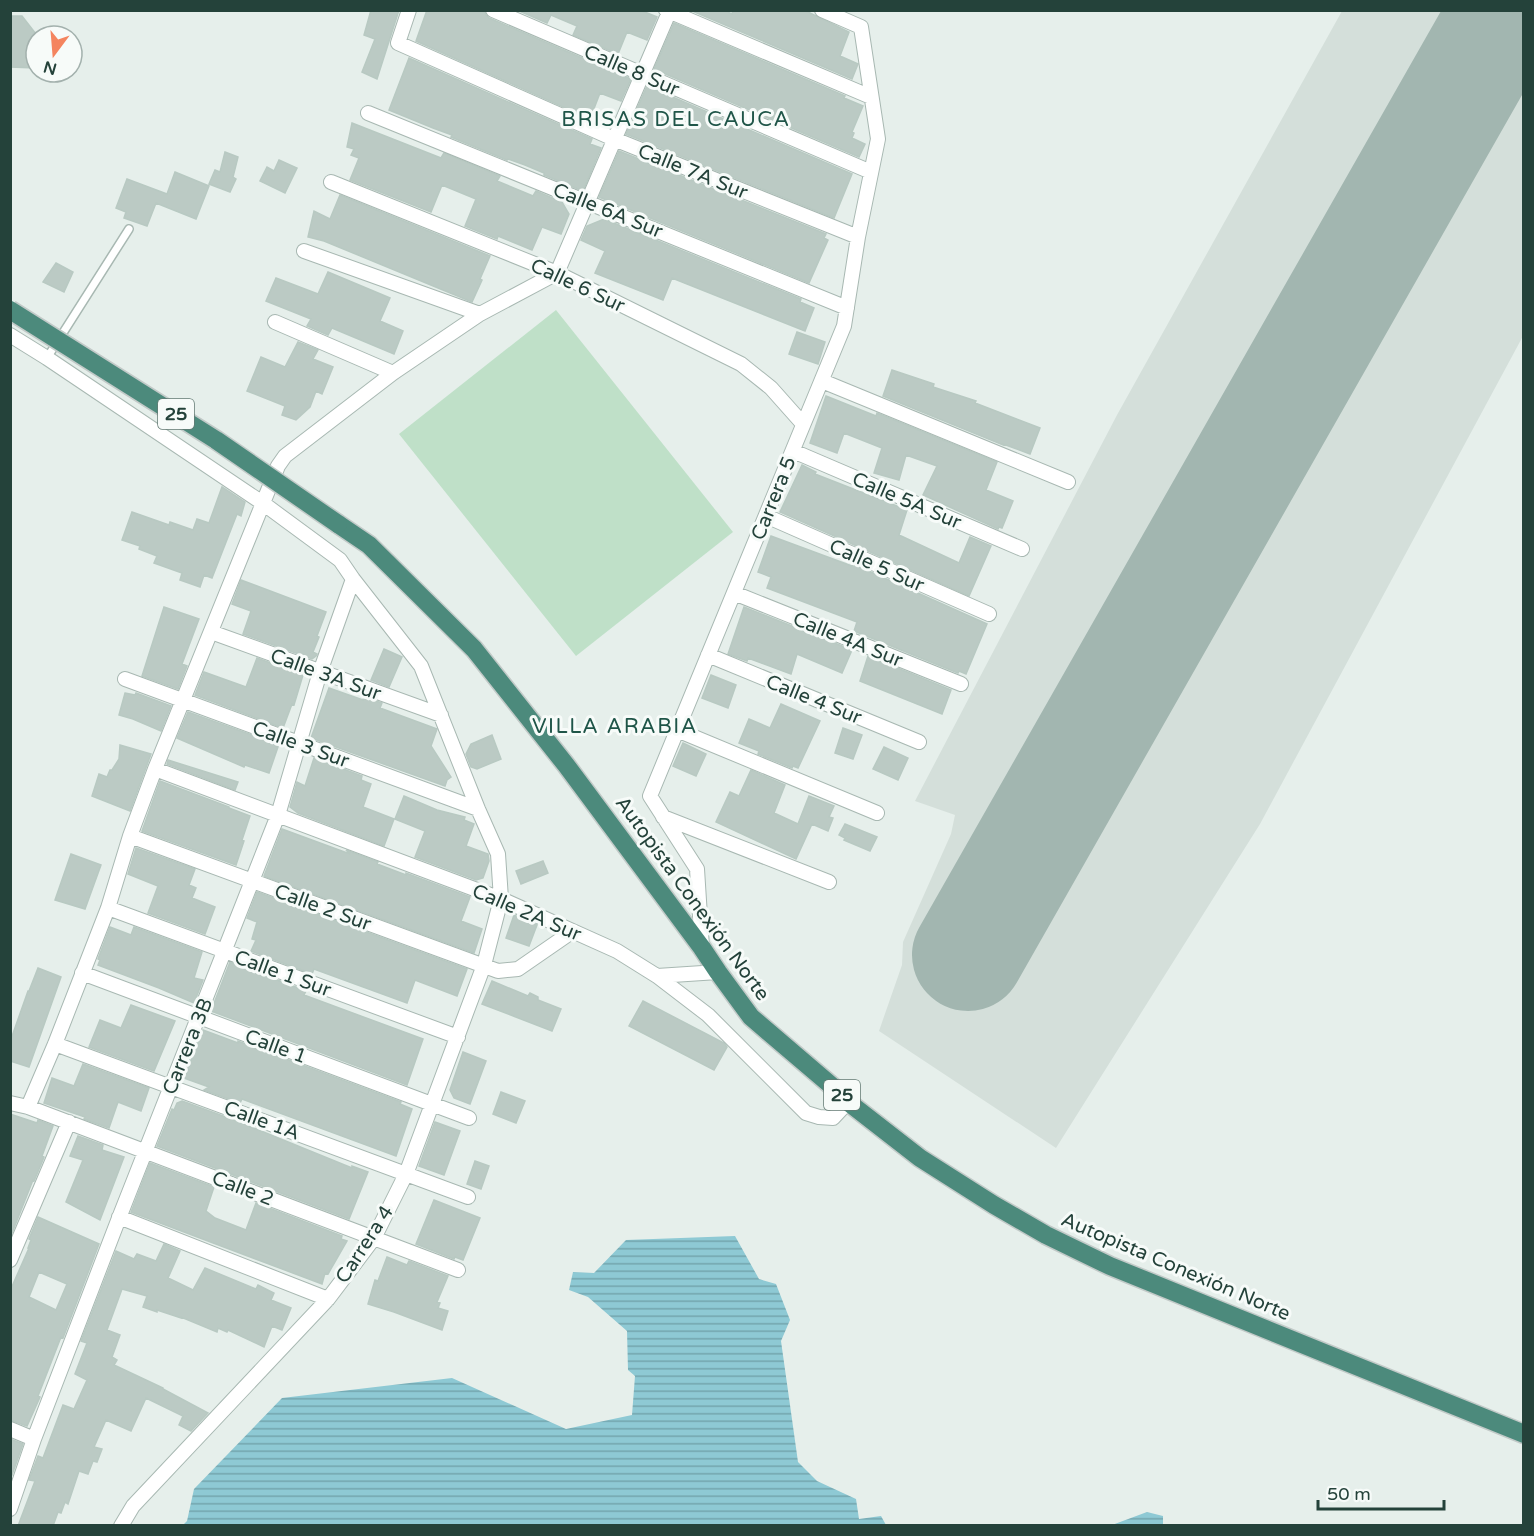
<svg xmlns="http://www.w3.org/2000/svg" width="1534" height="1536" font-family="'Varela Round',sans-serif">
  <defs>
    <pattern id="water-rules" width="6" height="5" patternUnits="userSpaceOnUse" patternTransform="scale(1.5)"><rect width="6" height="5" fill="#8ec9d4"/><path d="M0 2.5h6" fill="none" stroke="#74a5ad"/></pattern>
  </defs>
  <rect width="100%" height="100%" fill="#e6efeb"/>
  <path fill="#d4dfda" d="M1342 11H1523V336L1260 824 1056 1148 879 1031 902 965 903 942 951 834 955 815 915 801 1117 415Z"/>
  <path fill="#bfe0c8" d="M556 310 733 532 576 656 399 434Z"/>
  <path fill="url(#water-rules)" d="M735 1236 759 1279 776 1284 790 1320 781 1341 798 1462 817 1481 856 1499 859 1519 881 1516 886 1525H183L187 1521 194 1489 282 1398 452 1378 566 1429 632 1415 635 1376 628 1370 627 1331 588 1297 569 1290 573 1272 594 1273 626 1240Z
    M1147 1512 1163 1516V1525H1112Z"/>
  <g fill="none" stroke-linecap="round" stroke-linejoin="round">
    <path stroke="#a2b6b0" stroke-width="112" d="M968 955 1506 10"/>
  </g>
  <path fill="#bbcac4" stroke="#b8c9c2" stroke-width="1.5" fill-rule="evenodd" d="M371 10H399L377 79 362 72 375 39 364 35Z
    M427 10H484L486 15 489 18 631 79 621 101 600 93 590 119 416 41Z
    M517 10H640L657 17 647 40 627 32 618 54 573 35 577 26 551 15 547 23Z
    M690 10H723L732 14 733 10H804L849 32 840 56 858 64 852 79Z
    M10 16H22L36 34 35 68 10 67Z
    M674 23 845 96 844 98 863 106 852 132 854 133 852 138 865 144 859 157 654 69Z
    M409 58 592 139 590 144 601 148 583 191 544 175V173L525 165 508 159 507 160 451 137 452 135 433 128 389 110Z
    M647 86 852 174 834 218 626 134Z
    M352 123 441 158 444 153 500 176 497 181 533 196 536 191 562 202 569 214 561 234 542 227 532 250 498 236 497 239 465 226 476 199 442 185 431 212 350 180 359 158 351 155 354 149 347 147Z
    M619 151 826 234 824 238 828 240 809 283 599 197Z
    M225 152 238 157 233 177 236 179 230 192 209 184 215 170 220 172Z
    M279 160 297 168 285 193 260 181 267 167 274 171Z
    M175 172 209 186 196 219 156 203 147 226 124 218 126 212 116 208 127 179 167 194Z
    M340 195 490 256 480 279 482 280 472 302 324 241 308 237 314 211 330 219Z
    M604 219 801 299 800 302 814 308 805 331 672 278 663 300 595 273 605 251 581 240 587 226Z
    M56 263 73 272 64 292 43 282Z
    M328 272 390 298 380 321 403 331 394 354 332 328 328 335 307 326 311 319 266 301 276 278 318 294Z
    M797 332 825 342 818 364 789 354Z
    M298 342 318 350 313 359 333 367 322 394 316 391 310 407 296 420 282 415 285 406 247 391 261 357 285 367Z
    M892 370 934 384 933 387 976 401 975 403 1040 428 1030 454 1003 444V445L883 396Z
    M826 396 876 416 877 413 997 462 986 490 1013 501 1002 528 999 527 998 529 923 495 937 466 906 455 899 480 874 473 882 448 844 433 837 453 810 443Z
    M802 465 816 472 815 474 907 510 899 535 959 563 970 537 991 546 969 596 780 512Z
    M222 487 245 502 241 516 237 514 212 578 204 575 200 587 180 580 182 573 154 563 157 556 139 549 140 546 122 540 132 512 169 525 170 522 193 530 197 519 209 523Z
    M771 536 852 566 853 564 987 624 966 674 959 671 958 673 854 631 857 622 767 588 771 577 758 572Z
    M241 580 326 612 317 636 319 637 313 652 317 654 316 656 312 659 243 634 251 611 232 604Z
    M164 607 199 619 182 664 187 666 178 689 142 676Z
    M744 607 852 650 842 673 797 654 791 674 748 658 747 661 728 654Z
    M384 649 402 657 389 687 371 680Z
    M868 656 951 690 942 714 860 681Z
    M257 658 303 675 294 705 292 704 283 728 195 695 204 672 246 687Z
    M711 675 736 685 728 708 702 698Z
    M329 688 363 700 364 697 382 703 380 708 437 729 431 746 451 777 447 780 445 786 311 738Z
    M125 693 135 695 136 693 171 706 161 731 133 719 119 715Z
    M781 704 820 721 798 768 793 766 792 768 758 754 759 751 739 743 749 719 770 728Z
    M188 712 277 744 276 746 278 747 269 773 245 765 244 767 177 738Z
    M843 728 862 735 853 759 835 753Z
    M492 735 501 759 477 769 471 767 466 754 471 744Z
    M683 743 706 754 696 776 673 766Z
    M120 745 151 754 130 811 92 796 99 774 107 777 110 770H112L119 759Z
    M884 747 908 758 898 780 873 769Z
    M314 758 362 776 361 780 371 784 363 807 394 819 384 846 298 813 290 807 297 782 305 786Z
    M168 760 238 782 235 790 167 764Z
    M751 770 785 785 774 813 798 824 809 796 834 806 829 817 833 818 828 831 812 824 796 859 716 822 730 792 739 796Z
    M160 781 229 807V808L250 816 242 840 244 841 236 865 142 831Z
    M404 796 437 810 465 817 464 820 474 824 466 846 488 854 489 861 483 878 476 880 415 857 425 831 395 819Z
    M845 824 877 837 870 851 844 840 845 838 839 835Z
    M282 829 350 854 346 850 378 862 377 864 406 875V873L470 897 461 921 482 929 474 953 264 876Z
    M136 848 195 869 189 885 196 888 192 898 215 907 205 934 148 913 158 886 128 874Z
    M71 854 101 865 85 909 55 900Z
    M543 861 548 873 521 884 516 871Z
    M257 892 467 969 457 996 415 980 407 1003 314 969 312 974 251 951 256 940 252 939 257 922 247 918Z
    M514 915 537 925 529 946 506 938Z
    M110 927 131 935 134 927 202 952 194 978 203 980 194 1003 159 988 98 965 100 960 98 959Z
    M230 962 306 991 304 995 423 1039 407 1085 211 1011Z
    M38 968 61 977 29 1067 10 1061V1042L28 991H29Z
    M492 981 528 996 530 993 538 997V1000L561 1009 552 1031 482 1004Z
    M643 1001 724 1043 727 1047 714 1070 629 1026Z
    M131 1005 175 1021 154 1071 89 1047 100 1020 121 1028Z
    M203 1030 238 1043V1041L401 1102 400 1104 412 1109 396 1156 242 1099 240 1103 204 1090 209 1087 184 1078Z
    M463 1052 486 1061 470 1104 454 1098 450 1090Z
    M83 1064 149 1088 141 1111 118 1102 109 1128 84 1119 85 1117 44 1103 52 1078 74 1086Z
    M501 1092 525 1101 516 1123 493 1114Z
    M182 1101 234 1120 352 1168V1166L368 1172 349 1219 157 1146 172 1109 174 1110 177 1103Z
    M10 1114 37 1123 38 1120 53 1126 42 1156 44 1157 42 1162 34 1181 33 1180 12 1233 10 1232Z
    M435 1122 460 1131 444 1175 419 1166Z
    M78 1136 103 1145 102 1150 124 1157 100 1220 66 1202 83 1160 70 1156Z
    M475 1161 489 1166 481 1189 467 1184Z
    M150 1163 214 1187 206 1211 215 1218 246 1230 256 1203 342 1236 341 1239 347 1241 328 1274 325 1273 322 1284 131 1212Z
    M434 1200 480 1218 463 1260 455 1257 454 1259 416 1244Z
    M38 1217 99 1244 63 1338 61 1337 38 1396 40 1397 27 1426 10 1420V1291L29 1248H28L31 1240 29 1239ZM39 1272 67 1284 56 1310 29 1297Z
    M164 1244 180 1251 168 1278 193 1290 205 1268 256 1289 258 1285 274 1293 271 1300 291 1308 282 1330 272 1326 264 1347 228 1330 227 1332 218 1328 217 1332 181 1317V1318L157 1310V1312L143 1307 147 1296 122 1289 107 1330 120 1335 112 1357 117 1360 114 1365 163 1388V1389L208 1413 191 1431 179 1425 183 1416 146 1398 131 1431 106 1420 94 1447 102 1449 97 1462 93 1461 88 1474 79 1471 68 1504 65 1502 61 1513 58 1512 53 1526H18L35 1481 29 1480 38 1456 43 1458 63 1405 74 1409 87 1380 75 1374 87 1343 81 1341 116 1251 134 1259 137 1254 156 1261Z
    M387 1257 407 1265 409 1261 448 1276 437 1302 440 1303 438 1308 448 1311 442 1330 394 1312 368 1304 375 1280 378 1281Z
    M10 1439 23 1444 12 1475 10 1474Z"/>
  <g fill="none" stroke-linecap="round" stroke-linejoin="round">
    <g stroke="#a8b8b2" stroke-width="10">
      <path id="service" d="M47 358 129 229"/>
    </g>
    <g stroke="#a8b8b2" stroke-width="16">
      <path id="minor" d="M409 10 398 43 614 139 858 237
        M493 10 871 172
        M666 10 871 97
        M368 113 847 308
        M331 182 557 273 741 364 771 388 803 424
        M304 251 480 314
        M275 322 393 373
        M10 335 47 358 264 504 340 560 353 579 421 666 478 809 498 854 501 899 484 965 406 1174 374 1238 328 1299 133 1506 121 1526
        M822 381 1068 482
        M793 451 1022 549
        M766 516 989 614
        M734 593 961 684
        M211 632 441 715
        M708 655 919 742
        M125 679 478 809
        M677 730 877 813
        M155 769 501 899 617 951 657 976 708 1015 806 1113 819 1117 833 1118 848 1102
        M663 817 829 882
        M130 836 498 971 518 969 573 931
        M108 908 458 1037
        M702 948 697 869 650 796 844 326 858 237 878 139 861 27 822 10
        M82 973 469 1118
        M657 976 718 972
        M55 1044 468 1197
        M10 1103 28 1107 458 1270
        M28 1107 55 1044 108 908 130 836 155 769 278 466 285 456 393 373 480 314 557 273 670 10
        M119 1217 328 1299
        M10 1260 69 1122
        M10 1429 34 1439
        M10 1509 34 1439 119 1218 278 815 320 672 353 579"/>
    </g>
    <g stroke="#c2cac8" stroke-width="21">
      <path id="trunk" d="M338 524 369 545 474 649 566 765 702 948 718 972 751 1017 833 1087 848 1102 920 1158 994 1205 1046 1235 1110 1266 1524 1434"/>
    </g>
    <use href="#service" stroke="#fff" stroke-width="7"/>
    <use href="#minor" stroke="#fff" stroke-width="14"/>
    <use href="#trunk" stroke="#4c8a7c" stroke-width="18"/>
    <g stroke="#c2cac8" stroke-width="21" stroke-linecap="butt">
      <path id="trunk-bridge" d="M10 310 216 440 338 524"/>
    </g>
    <use href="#trunk-bridge" stroke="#4c8a7c" stroke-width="18"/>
  </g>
  <g text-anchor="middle" stroke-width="6" stroke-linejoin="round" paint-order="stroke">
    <g fill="#f7fbf9" stroke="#637a73" stroke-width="1.5">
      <rect x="158" y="399" width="36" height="30" rx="4.5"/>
      <rect x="824" y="1080" width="36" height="30" rx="4.5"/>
    </g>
    <g font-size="18" font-weight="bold" fill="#24423a">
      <text x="176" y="420">25</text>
      <text x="842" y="1101">25</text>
    </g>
    <g font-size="20" fill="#24423a" stroke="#f7fbf9">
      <text transform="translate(632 70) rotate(23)" y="7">Calle 8 Sur</text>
      <text transform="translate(693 171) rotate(22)" y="7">Calle 7A Sur</text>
      <text transform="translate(608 210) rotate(22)" y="7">Calle 6A Sur</text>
      <text transform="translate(578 285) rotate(25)" y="7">Calle 6 Sur</text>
      <text transform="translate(773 498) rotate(-68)" y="7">Carrera 5</text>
      <text transform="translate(907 500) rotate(23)" y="7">Calle 5A Sur</text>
      <text transform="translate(877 565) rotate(24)" y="7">Calle 5 Sur</text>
      <text transform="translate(848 639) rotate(22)" y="7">Calle 4A Sur</text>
      <text transform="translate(326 674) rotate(20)" y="7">Calle 3A Sur</text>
      <text transform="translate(814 699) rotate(22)" y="7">Calle 4 Sur</text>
      <text transform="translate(301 744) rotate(20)" y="7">Calle 3 Sur</text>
      <text transform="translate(693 898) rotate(54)" y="7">Autopista Conexión Norte</text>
      <text transform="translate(323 907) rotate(20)" y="7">Calle 2 Sur</text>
      <text transform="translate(527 912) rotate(23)" y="7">Calle 2A Sur</text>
      <text transform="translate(283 973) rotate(20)" y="7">Calle 1 Sur</text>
      <text transform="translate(187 1046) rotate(-68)" y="7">Carrera 3B</text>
      <text transform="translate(276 1046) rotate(20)" y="7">Calle 1</text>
      <text transform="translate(262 1120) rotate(20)" y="7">Calle 1A</text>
      <text transform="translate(243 1188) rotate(21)" y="7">Calle 2</text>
      <text transform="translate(364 1244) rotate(-57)" y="7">Carrera 4</text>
      <text transform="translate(1176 1266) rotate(23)" y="7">Autopista Conexión Norte</text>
    </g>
    <g font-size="21" letter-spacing="1.5" fill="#1f5548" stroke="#f7fbf9">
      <text x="676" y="126">BRISAS DEL CAUCA</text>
      <text x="615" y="733">VILLA ARABIA</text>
    </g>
  </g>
  <rect width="1534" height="1536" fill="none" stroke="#24423a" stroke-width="24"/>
  <g transform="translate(54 54) rotate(196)"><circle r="28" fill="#f7fbf9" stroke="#a3b1ad" stroke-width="1.5"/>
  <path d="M0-4.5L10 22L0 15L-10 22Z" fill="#f4845f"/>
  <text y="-9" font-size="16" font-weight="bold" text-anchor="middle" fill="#24423a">N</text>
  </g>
  <path d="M1318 1500v9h126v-9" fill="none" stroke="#24423a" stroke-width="3"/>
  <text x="1327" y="1500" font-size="18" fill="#24423a" stroke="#f7fbf9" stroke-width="4.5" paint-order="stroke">50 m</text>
</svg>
